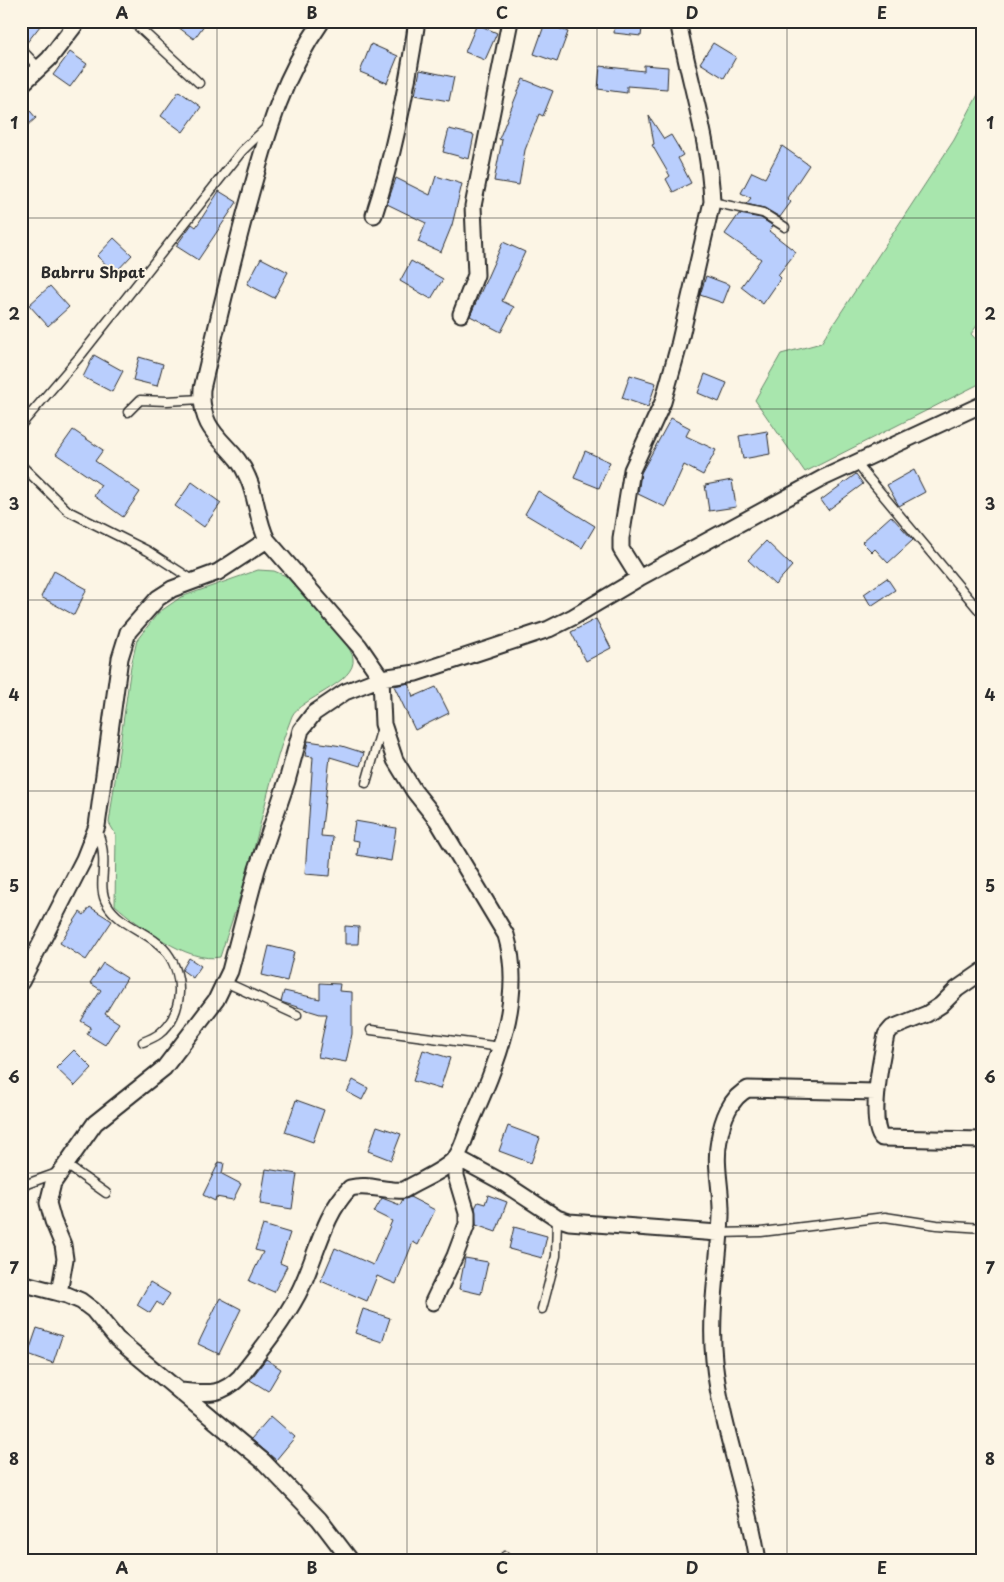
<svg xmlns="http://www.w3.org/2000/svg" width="1004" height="1582" font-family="'Playpen Sans',sans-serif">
  <rect width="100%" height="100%" fill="#fcf5e5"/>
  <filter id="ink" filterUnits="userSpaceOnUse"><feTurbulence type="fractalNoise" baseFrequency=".02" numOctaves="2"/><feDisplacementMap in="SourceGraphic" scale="10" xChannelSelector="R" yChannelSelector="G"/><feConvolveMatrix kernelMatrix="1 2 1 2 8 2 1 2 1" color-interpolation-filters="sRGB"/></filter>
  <g filter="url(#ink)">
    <path fill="#a8e6ad" stroke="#6a886c" d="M983 85V317L971 334 983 347V382L805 472 755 400 781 354 821 343 954 140Z
      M258 570 274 571 286 576C299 591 351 642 353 658 357 683 299 699 292 716 272 765 263 819 248 870 240 899 229 928 220 957 188 964 138 925 115 905L116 835 109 823 131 666 137 640 158 613 181 597Z"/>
    <path fill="#b9cefd" stroke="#2b2b2b" d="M21 21H44L25 45 21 44Z
      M170 21H207L194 39Z
      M615 21H643L641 36 614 33Z
      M545 23 568 32 557 62 534 54Z
      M477 24 497 33 485 60 465 52Z
      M713 43 736 57 724 78 700 63Z
      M371 44 398 56 387 83 360 72Z
      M70 52 87 64 70 87 53 75Z
      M644 65 668 67 667 89 627 86V93L598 89 600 66 644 71Z
      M420 70 454 77 449 101 415 95Z
      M523 79 553 91 543 116 539 114 525 150 519 185 494 181 502 140 499 139Z
      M179 91 201 107 183 132 161 116Z
      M21 100 36 118 21 131Z
      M649 116 664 139 671 135 683 155 678 158 691 183 673 192 666 179 670 176 652 145 654 144Z
      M449 129 474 135 469 159 443 152Z
      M782 146 809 165 787 198 791 202 780 217 764 208 746 204 751 198 741 193 752 172 765 178Z
      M436 176 462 184 452 225 441 252 418 242 426 223 387 204 396 178 430 195Z
      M219 191 237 202 198 260 176 246 192 224 196 227Z
      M739 214 761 218 773 226 769 231 796 252 778 275 781 278 763 304 741 287 761 259 725 234Z
      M114 238 132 255 115 273 97 256Z
      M503 242 525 252 502 301 514 307 501 332 470 316Z
      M261 258 288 272 274 298 247 284Z
      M411 261 443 279 431 299 400 281Z
      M706 276 730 285 723 303 700 295Z
      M50 286 69 307 48 326 29 305Z
      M94 355 123 371 112 392 83 377Z
      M139 357 163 364 157 386 133 380Z
      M705 374 727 383 719 402 698 393Z
      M630 375 656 383 648 407 622 398Z
      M671 418 690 428 686 436 716 450 703 475 684 465 665 507 638 494 641 473Z
      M73 430 103 450 95 461 140 492 123 517 94 496 101 485 56 454Z
      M767 431 770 454 743 459 739 436Z
      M585 451 610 462 599 488 574 478Z
      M914 470 925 492 899 506 887 485Z
      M856 474 863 484 828 510 821 500Z
      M732 480 736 507 709 511 705 485Z
      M192 482 221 503 204 527 175 506Z
      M538 491 595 526 582 548 525 514Z
      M891 516 913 540 888 563 875 549 872 552 862 542Z
      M766 541 792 566 775 585 748 560Z
      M54 571 87 589 74 615 41 597Z
      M887 578 895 590 871 606 864 594Z
      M596 619 611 648 586 661 571 632Z
      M409 683 413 697 436 687 449 713 415 730 394 686Z
      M308 741 342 746 364 753 360 766 330 757 321 836 333 837 330 876 305 874 313 757 305 756Z
      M355 821 396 828 391 861 357 855 359 841 352 840Z
      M90 907 112 921 86 960 60 943 80 912 84 915Z
      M345 926 359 927 358 944H345Z
      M269 946 294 952 287 981 262 975Z
      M189 958 201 966 193 978 182 970Z
      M103 963 127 978 105 1014 119 1023 105 1045 87 1034 91 1027 81 1021 101 990 90 983Z
      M320 983 340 984 339 991 352 992V1034L346 1062 318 1057 327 1014H320L281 1002 284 991 320 999Z
      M74 1050 92 1068 75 1086 56 1068Z
      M423 1050 450 1058 440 1089 413 1081Z
      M353 1080 368 1088 362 1100 347 1092Z
      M296 1100 324 1110 313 1142 285 1132Z
      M377 1126 401 1134 391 1160 368 1151Z
      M508 1126 540 1138 531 1163 499 1151Z
      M219 1162 224 1163 222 1174 241 1184 233 1200 216 1197 215 1201 203 1195Z
      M266 1169 297 1174 292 1209 260 1204Z
      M488 1195 507 1202 496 1232 476 1225 475 1208 478 1202 485 1204Z
      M410 1197 435 1210 418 1245 413 1242 396 1284 377 1276 367 1301 321 1281 335 1248 373 1265 392 1221 374 1212 382 1198 400 1205 403 1199Z
      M263 1225 290 1233 280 1263 287 1266 274 1292 249 1281 263 1252 255 1250Z
      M514 1227 547 1236 542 1258 509 1249Z
      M465 1258 488 1262 481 1294 459 1289Z
      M150 1282 170 1294 162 1306 157 1302 150 1313 137 1305Z
      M220 1298 241 1309 219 1354 198 1344Z
      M363 1309 390 1318 382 1342 355 1333Z
      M37 1328 62 1336 53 1363 28 1354Z
      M266 1359 281 1369 268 1391 250 1380Z
      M271 1416 295 1437 276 1460 251 1439Z"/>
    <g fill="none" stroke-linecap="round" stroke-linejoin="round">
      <g stroke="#2b2b2b" stroke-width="11">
        <path id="lane" d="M132 21 199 83
          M21 49 40 69
          M712 202 763 213 785 227
          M128 412 140 400 167 401 201 399
          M21 425 81 355 242 151 266 128
          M856 463 983 615
          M21 465 68 511 148 551 193 580
          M366 783 382 727
          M97 829C100 838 103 846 103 855 105 871 98 889 107 904 119 925 147 931 163 948 185 971 185 1014 159 1034 155 1037 148 1040 143 1042
          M225 982 297 1015
          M371 1030 501 1047
          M65 1164 106 1193
          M21 1186 57 1173
          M719 1233 761 1232 885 1217 937 1225 983 1228
          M542 1309 556 1256 557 1218
          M502 1561 505 1556"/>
      </g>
      <g stroke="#2b2b2b" stroke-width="19">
        <path id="street" d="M21 85 49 59 78 21
          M374 215C395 151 407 88 417 21
          M461 314 476 275 473 206 510 21
          M639 578 621 549V538L632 470 663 402 679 345 712 202C710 143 689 80 678 21
          M983 971 957 989 941 1005 927 1014 892 1028 886 1035C882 1054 868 1123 882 1138L983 1140
          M21 982 84 859 97 826 120 658 128 632 158 598 172 589 218 572 267 540
          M21 1283 67 1295 81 1301 93 1310 117 1339 263 1461 319 1519 351 1561
          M59 1293 65 1259 63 1245 53 1221 48 1203 53 1183 95 1123 164 1068 216 1000 230 971 257 869 287 781 301 730 314 713 345 692 381 678 416 673 549 629 573 617 639 578 823 478 983 404
          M433 1302 455 1256 467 1224V1213L456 1176V1157L502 1182 557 1218 569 1222 718 1233
          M180 1391C206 1393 220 1397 240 1377 260 1351 282 1324 298 1294 316 1260 322 1216 350 1188 369 1183 385 1192 404 1190 418 1181 447 1170 456 1157 463 1148 466 1133 471 1122 496 1065 525 999 506 935L437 820 414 791 395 760 383 724 381 678 359 646 267 540C257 520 257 498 248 478 234 442 199 438 202 389 217 325 232 260 250 196 268 131 282 78 322 21
          M758 1561C748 1493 721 1428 714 1360 709 1312 719 1263 721 1216 722 1190 714 1165 719 1140 722 1121 730 1097 748 1089L876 1092"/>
      </g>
      <use href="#lane" stroke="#fcf5e5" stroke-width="8"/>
      <use href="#street" stroke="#fcf5e5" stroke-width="15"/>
    </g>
  </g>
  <path fill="none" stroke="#2b2b2b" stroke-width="1" stroke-opacity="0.55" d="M217 21V1561M407 21V1561M597 21V1561M787 21V1561M21 218H983M21 409H983M21 600H983M21 791H983M21 982H983M21 1173H983M21 1364H983"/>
  <g text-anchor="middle" stroke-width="4" stroke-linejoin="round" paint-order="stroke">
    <g font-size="15" font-weight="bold" fill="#2b2b2b" stroke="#fcf5e5">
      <text x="93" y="278">Babrru Shpat</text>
    </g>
  </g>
  <rect width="1004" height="1582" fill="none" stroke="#fcf5e5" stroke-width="55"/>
  <rect x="28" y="28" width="948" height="1526" fill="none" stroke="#2b2b2b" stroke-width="2"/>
  <g font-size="16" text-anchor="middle" font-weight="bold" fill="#2b2b2b">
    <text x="122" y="19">A</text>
    <text x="312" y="19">B</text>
    <text x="502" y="19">C</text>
    <text x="692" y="19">D</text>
    <text x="882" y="19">E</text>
    <text x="14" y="129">1</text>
    <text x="990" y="129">1</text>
    <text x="14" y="320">2</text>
    <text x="990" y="320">2</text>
    <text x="14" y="510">3</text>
    <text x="990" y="510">3</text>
    <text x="14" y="701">4</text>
    <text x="990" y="701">4</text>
    <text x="14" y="892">5</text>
    <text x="990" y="892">5</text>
    <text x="14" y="1083">6</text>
    <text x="990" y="1083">6</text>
    <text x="14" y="1274">7</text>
    <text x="990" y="1274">7</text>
    <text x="14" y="1465">8</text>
    <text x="990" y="1465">8</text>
    <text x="122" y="1574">A</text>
    <text x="312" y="1574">B</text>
    <text x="502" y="1574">C</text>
    <text x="692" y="1574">D</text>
    <text x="882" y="1574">E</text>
  </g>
</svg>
